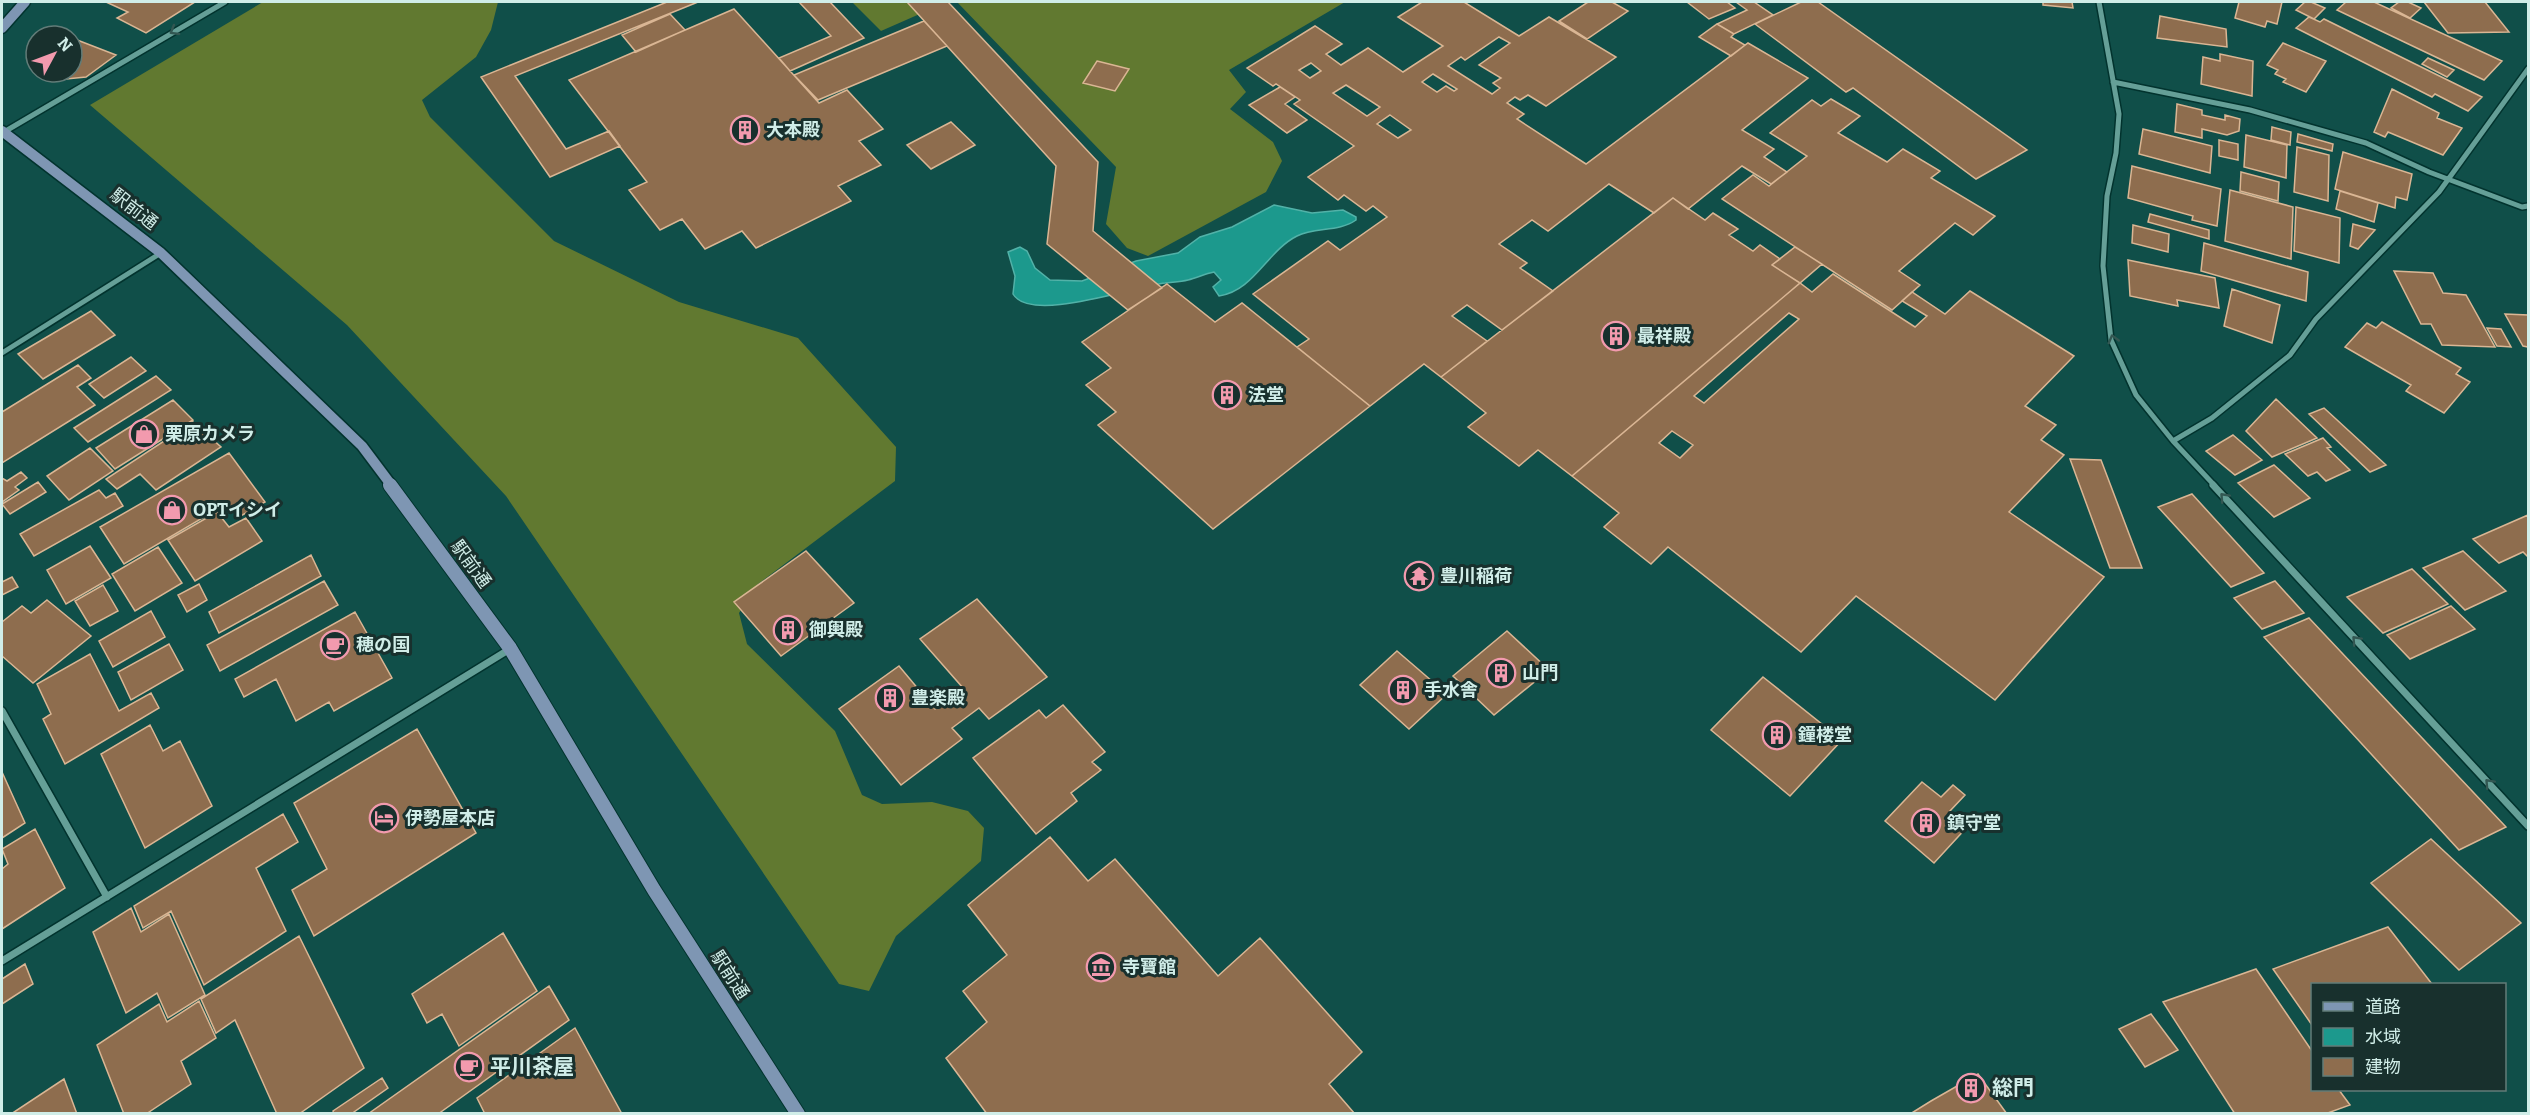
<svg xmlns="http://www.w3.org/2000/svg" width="2530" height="1115" font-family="Bitter,'Noto Sans JP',serif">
  <rect width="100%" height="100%" fill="#104f49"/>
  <path fill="#617930" d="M263 2H498L491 30 476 57 422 100 430 117 554 241 679 302 798 338 896 447 895 481 758 584 739 613 747 644 835 731 862 795 882 804 932 802 968 811 984 828 981 861 896 936 869 991 839 984 506 496 347 325 90 105Z
    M852 2H947L881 31Z
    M957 2H1345L1229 70 1246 92 1230 109 1273 142 1282 161 1266 192 1148 256 1127 248 1106 224 1116 167Z"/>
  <path fill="#1c998d" stroke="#52b2a8" stroke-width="1.5" d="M1274 205 1312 213 1343 210 1356 217V220C1339 232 1315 227 1297 236 1267 251 1254 291 1219 296L1213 287 1221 280 1214 272C1204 274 1197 278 1188 280 1180 282 1172 282 1165 283 1136 286 1030 324 1013 294L1015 276 1008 252 1020 247 1027 251 1035 268 1050 280 1082 281 1136 261 1178 253 1200 237 1232 227Z"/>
  <path fill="#8e6d4e" stroke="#dab694" stroke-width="1.5" fill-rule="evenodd" d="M106 2H195L146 33 117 18 128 12Z
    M667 2H698L515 76 566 149 609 131 620 146 550 177 481 77Z
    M799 2H830L864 38 790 71 779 58 831 36Z
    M907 2H948L1098 162 1093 231 1162 288 1128 310 1047 244 1056 166Z
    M1422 2H1464L1519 36 1549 17 1616 57 1546 106 1528 95 1520 100 1515 97 1507 103 1524 114 1517 119 1586 164 1748 43 1808 78 1742 130 1774 149 1764 157 1787 172 1771 184 1742 166 1688 209 1673 198 1654 213 1609 184 1548 231 1532 220 1499 244 1527 263 1520 268 1553 291 1502 330 1467 305 1452 316 1487 341 1441 377 1424 364 1370 406 1297 347 1309 339 1253 294 1328 241 1340 250 1387 217 1373 206 1366 211 1344 195 1338 200 1308 177 1354 146 1294 104 1300 100 1276 84 1273 86 1247 68 1315 26 1342 44 1326 54 1341 65 1368 48 1403 72 1443 46 1398 17ZM1499 37 1510 43 1479 65 1501 78 1493 83 1500 88 1492 94 1448 66 1461 57 1465 60ZM1311 63 1321 71 1310 78 1299 70ZM1433 74 1457 89 1454 91 1446 86 1437 92 1422 82ZM1346 85 1380 107 1367 116 1333 93ZM1390 115 1411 130 1398 138 1377 124Z
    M1588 2H1612L1628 11 1587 39 1559 21Z
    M1687 2H1727L1735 8 1709 19Z
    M1736 2H1754L1773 15 1734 34 1717 24 1747 10Z
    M1801 2H1818L2027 150 1976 179 1853 88 1846 92 1755 24Z
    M2043 2H2072L2073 8 2043 5Z
    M2239 2H2282L2277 24 2267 21 2265 27 2235 18Z
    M2305 2H2311L2325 8 2314 19 2296 10Z
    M2346 2H2374L2502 61 2484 80 2337 10Z
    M2399 2H2408L2421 8 2410 18 2391 8Z
    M2424 2H2485L2509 32 2448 33Z
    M734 9 819 103 847 90 883 129 859 141 881 165 838 186 851 201 756 248 742 231 705 249 682 219 660 230 629 190 647 182 569 80Z
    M670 14 685 30 636 52 622 35Z
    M2160 16 2226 29 2227 47 2157 38Z
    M2309 17 2320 22 2324 19 2482 97 2468 111 2435 94 2432 97 2296 28Z
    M924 21 947 46 818 100 794 75Z
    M1717 24 1734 34 1731 37 1745 45 1731 56 1699 37Z
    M72 38 116 55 86 77 66 79 54 72H72Z
    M2283 43 2326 61 2306 92 2283 82 2286 79 2275 74 2278 70 2267 65Z
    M2220 54 2253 61 2252 96 2201 84 2203 57 2220 61Z
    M2428 58 2454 70 2447 77 2422 64Z
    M1097 61 1129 69 1115 91 1083 83Z
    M1280 87 1295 97 1285 104 1307 120 1287 133 1249 105Z
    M2392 89 2439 113 2437 118 2462 128 2443 155 2388 132 2385 137 2374 132Z
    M1831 99 1860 116 1838 133 1887 162 1903 149 1940 171 1931 178 1995 216 1973 235 1955 223 1899 271 1920 285 1892 310 1722 199 1753 175 1769 186 1807 156 1770 133 1812 100 1821 106Z
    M2177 104 2202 110V115L2225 120V115L2240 119 2239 131 2227 135 2202 129V138L2175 132Z
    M951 122 975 145 931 169 907 145Z
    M2272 127 2291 132 2290 145 2271 140Z
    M2143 129 2212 146 2210 173 2139 154Z
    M2298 134 2333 144 2332 151 2297 142Z
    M2246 135 2287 145 2286 178 2244 167Z
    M2219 140 2238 144V160L2219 156Z
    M2297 147 2329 155 2328 201 2294 192Z
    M2343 152 2412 174 2407 200 2396 197 2395 208 2335 189Z
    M2132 166 2221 189 2217 226 2192 220 2193 216 2128 198Z
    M2241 172 2279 182 2278 201 2240 191Z
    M2230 190 2293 207 2291 259 2225 241Z
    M2340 191 2378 203 2374 222 2336 209Z
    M1673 198 1705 220 1713 213 1738 229 1729 235 1753 251 1760 245 1780 259 1772 265 1800 283 1572 476 1538 450 1519 466 1468 427 1486 413 1441 377Z
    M2296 207 2340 218 2339 263 2294 251Z
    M2150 214 2209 230V239L2148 222Z
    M2353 224 2375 230 2358 249 2350 246Z
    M2133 225 2169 234 2168 252 2132 243Z
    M2204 243 2308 272 2306 301 2201 271Z
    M1795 247 1822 264 1800 283 1772 265Z
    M2128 260 2215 278 2219 308 2177 300 2178 306 2130 296Z
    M2394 271 2433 273 2443 293 2466 295 2495 347 2442 345 2431 324H2421Z
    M1833 274 1915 327 1927 316 1902 301 1912 292 1945 314 1970 291 2074 356 2025 406 2056 425 2041 440 2064 455 2009 512 2104 577 1995 700 1856 596 1801 652 1668 547 1651 564 1604 527 1619 513 1572 476 1800 283 1812 292ZM1789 313 1799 319 1704 403 1694 396ZM1672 431 1693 445 1680 458 1659 443Z
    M1167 284 1215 322 1242 303 1370 406 1213 529 1098 425 1116 412 1086 385 1111 368 1082 342Z
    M2232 289 2280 305 2272 343 2224 326Z
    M91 311 115 335 43 379 18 354Z
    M2505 314 2528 315V347L2523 346Z
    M2382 322 2461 368 2456 374 2470 382 2444 413 2406 391 2411 385 2345 347 2367 323 2376 328Z
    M2487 328 2501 329 2511 347 2497 346Z
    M131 357 146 371 104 398 89 384Z
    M78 365 91 378 77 387 95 405 2 463V412Z
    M156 376 171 390 88 442 74 428Z
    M2276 399 2317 438 2272 457 2246 431Z
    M173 400 193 420 115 469 96 448Z
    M2324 408 2386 465 2370 472 2309 414Z
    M193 422 221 447 156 490 140 474 117 489 106 479Z
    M2233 435 2262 460 2235 475 2206 451Z
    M2323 438 2331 447 2327 448 2350 470 2326 481 2317 472 2308 476 2285 454Z
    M90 448 113 471 69 500 47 476Z
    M229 453 265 502 239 517 228 503 124 564 100 527Z
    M2070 459 2101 460 2142 568H2110Z
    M2274 465 2310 498 2274 517 2238 483Z
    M21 472 27 478 15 487 19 490 2 502V478L7 481Z
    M38 482 46 492 10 514 2 504Z
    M99 490 106 498 115 493 123 506 34 556 20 534Z
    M2192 494 2264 573 2231 587 2158 507Z
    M217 512 229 527 246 518 262 541 195 581 168 540Z
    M2528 515V557L2523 552 2499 563 2473 539Z
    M90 546 111 578 66 604 47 570Z
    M158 547 182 583 135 611 112 574Z
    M806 551 854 603 781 656 734 602Z
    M2463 551 2506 591 2465 610 2423 568Z
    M311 555 321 576 219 633 209 612Z
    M2412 569 2448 604 2383 633 2347 597Z
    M12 577 18 587 2 595V582Z
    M324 581 338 605 220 671 207 645Z
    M2275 581 2304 613 2262 629 2234 598Z
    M199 584 207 600 187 612 178 595Z
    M103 585 118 611 90 626 75 601Z
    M977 599 1047 677 989 719 979 708 952 728 962 739 901 785 839 709 899 666 935 709 963 688 920 639Z
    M47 600 91 636 33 683 2 656V622L22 606 31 613Z
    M2451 606 2475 629 2410 659 2387 635Z
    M151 611 165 637 113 667 99 641Z
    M355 612 392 678 334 711 329 702 296 721 276 679 244 697 235 679Z
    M2309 618 2506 827 2459 850 2264 637Z
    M1507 631 1549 670 1494 715 1453 676Z
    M169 644 183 670 131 700 118 672Z
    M1397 651 1447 694 1409 729 1360 685Z
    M90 654 119 711 151 693 159 708 65 764 43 719 51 714 37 684Z
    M1763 677 1842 740 1790 796 1711 730Z
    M1063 705 1105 752 1092 762 1101 770 1071 793 1077 801 1036 834 973 758 1039 710 1046 718Z
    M150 725 163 751 180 741 212 806 145 848 101 754Z
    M417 729 476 833 314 936 292 890 327 869 294 803Z
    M2 772 25 823 2 838Z
    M1922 782 1941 797 1953 785 1965 795 1950 811 1968 826 1934 863 1885 821Z
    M283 814 298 842 256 868 286 931 204 985 171 911 143 928 134 906Z
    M35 829 65 888 2 929V869L8 864 2 849Z
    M1050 837 1088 881 1115 859 1218 976 1260 938 1362 1052 1329 1084 1355 1114H987L946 1058 987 1022 963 991 1007 955 968 905Z
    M2431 839 2521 923 2459 970 2371 883Z
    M131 908 141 932 169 914 205 995 168 1018 157 993 126 1013 93 932Z
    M2388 927 2432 984H2312V1025L2273 969Z
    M503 933 537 991 459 1046 442 1014 427 1023 412 994Z
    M299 936 364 1068 299 1114H277L235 1020 216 1033 201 999Z
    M25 964 33 984 2 1004V979Z
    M2256 969 2312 1051V1090H2339L2350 1105 2325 1114H2235L2163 1002Z
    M549 986 569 1020 438 1114H368Z
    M199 1001 216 1038 181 1061 191 1084 146 1114H124L97 1045 159 1004 167 1022Z
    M2151 1014 2178 1050 2145 1067 2119 1029Z
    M575 1028 622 1114H485L477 1098Z
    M1978 1074 2007 1114H1910L1931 1101Z
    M382 1078 388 1088 351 1114H334L333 1111Z
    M64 1079 77 1114H11Z"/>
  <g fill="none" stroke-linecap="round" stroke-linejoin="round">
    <g stroke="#02332e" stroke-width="8">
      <path id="street-far1" d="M2099 2 2119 114 2116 153 2107 196 2103 266 2111 340 2136 395 2173 441 2215 486
        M2113 82 2250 110 2366 143 2429 172 2522 207 2528 206
        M4 132 225 2
        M2 353 161 253
        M2173 441 2212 418 2290 355 2316 319 2439 192 2528 69"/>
    </g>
    <g stroke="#02332e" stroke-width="10">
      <path id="street" d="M2213 485 2528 826
        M2 711 107 897
        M2 961 510 649"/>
    </g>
    <g stroke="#02332e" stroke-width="13">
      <path id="secondary-far1" d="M2 28 25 2
        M2 131 161 253 362 446 392 486"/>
    </g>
    <g stroke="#02332e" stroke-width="16">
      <path id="secondary" d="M390 485 510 648 654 890 798 1114"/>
    </g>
    <use href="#street-far1" stroke="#659f97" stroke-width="5"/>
    <use href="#street" stroke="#659f97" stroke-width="7"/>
    <use href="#secondary-far1" stroke="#7e96b3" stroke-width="10"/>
    <use href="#secondary" stroke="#7e96b3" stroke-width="14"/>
  </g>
  <defs><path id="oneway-chevron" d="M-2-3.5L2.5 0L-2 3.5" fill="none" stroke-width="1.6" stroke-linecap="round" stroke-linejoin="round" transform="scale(1.5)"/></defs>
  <g stroke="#335752">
    <use href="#oneway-chevron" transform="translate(174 31) rotate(149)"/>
    <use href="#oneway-chevron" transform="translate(2113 339) rotate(-105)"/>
    <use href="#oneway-chevron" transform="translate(2224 497) rotate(-133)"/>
    <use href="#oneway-chevron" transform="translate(2356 640) rotate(-133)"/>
    <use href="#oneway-chevron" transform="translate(2489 783) rotate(-133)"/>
  </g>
  <defs>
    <g id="building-ring" transform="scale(1.5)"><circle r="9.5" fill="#18302d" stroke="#f29aae" stroke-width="1.5"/><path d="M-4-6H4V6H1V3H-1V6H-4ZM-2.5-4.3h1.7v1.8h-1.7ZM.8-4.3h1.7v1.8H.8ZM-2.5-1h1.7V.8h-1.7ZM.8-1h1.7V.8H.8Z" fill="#f29aae"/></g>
    <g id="shop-ring" transform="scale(1.5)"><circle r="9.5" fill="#18302d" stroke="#f29aae" stroke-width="1.5"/><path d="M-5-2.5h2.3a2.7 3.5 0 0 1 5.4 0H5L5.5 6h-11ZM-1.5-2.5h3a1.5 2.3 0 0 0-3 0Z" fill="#f29aae"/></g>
    <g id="temple-ring" transform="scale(1.5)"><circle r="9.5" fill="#18302d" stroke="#f29aae" stroke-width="1.5"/><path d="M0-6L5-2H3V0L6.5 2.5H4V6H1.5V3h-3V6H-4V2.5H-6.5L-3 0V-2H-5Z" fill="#f29aae"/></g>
    <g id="cafe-ring" transform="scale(1.5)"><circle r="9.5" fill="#18302d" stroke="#f29aae" stroke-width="1.5"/><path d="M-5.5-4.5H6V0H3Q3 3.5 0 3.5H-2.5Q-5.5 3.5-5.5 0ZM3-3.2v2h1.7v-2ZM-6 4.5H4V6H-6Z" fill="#f29aae"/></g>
    <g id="hotel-ring" transform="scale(1.5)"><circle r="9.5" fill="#18302d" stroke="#f29aae" stroke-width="1.5"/><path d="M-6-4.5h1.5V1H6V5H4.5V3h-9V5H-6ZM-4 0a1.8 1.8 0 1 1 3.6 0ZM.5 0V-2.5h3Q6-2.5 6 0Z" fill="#f29aae"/></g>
    <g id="museum-ring" transform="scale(1.5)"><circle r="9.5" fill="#18302d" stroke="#f29aae" stroke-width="1.5"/><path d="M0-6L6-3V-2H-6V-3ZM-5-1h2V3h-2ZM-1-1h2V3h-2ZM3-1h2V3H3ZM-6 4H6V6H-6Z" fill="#f29aae"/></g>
  </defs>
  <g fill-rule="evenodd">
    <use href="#building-ring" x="745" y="130"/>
    <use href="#building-ring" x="1616" y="336"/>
    <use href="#building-ring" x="1227" y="395"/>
    <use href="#shop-ring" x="144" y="434"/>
    <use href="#shop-ring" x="172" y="510"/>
    <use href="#temple-ring" x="1419" y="576"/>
    <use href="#building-ring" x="788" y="630"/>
    <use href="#cafe-ring" x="335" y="645"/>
    <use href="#building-ring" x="1501" y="673"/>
    <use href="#building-ring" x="1403" y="690"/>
    <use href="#building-ring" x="890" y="698"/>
    <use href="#building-ring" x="1777" y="735"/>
    <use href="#hotel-ring" x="384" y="818"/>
    <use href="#building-ring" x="1926" y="823"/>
    <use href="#museum-ring" x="1101" y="967"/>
    <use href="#cafe-ring" x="469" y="1067"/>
    <use href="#building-ring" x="1971" y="1088"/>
  </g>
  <g text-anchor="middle" stroke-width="6" stroke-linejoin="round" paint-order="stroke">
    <g font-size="18" font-weight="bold" fill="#d0ede8" stroke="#18302d" text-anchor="start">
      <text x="766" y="136">大本殿</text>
      <text x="1637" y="342">最祥殿</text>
      <text x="1248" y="401">法堂</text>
      <text x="165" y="440">栗原カメラ</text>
      <text x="193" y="516">OPTイシイ</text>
      <text x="1440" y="582">豊川稲荷</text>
      <text x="809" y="636">御輿殿</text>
      <text x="356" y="651">穂の国</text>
      <text x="1522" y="679">山門</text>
      <text x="1424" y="696">手水舎</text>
      <text x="911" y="704">豊楽殿</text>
      <text x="1798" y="741">鐘楼堂</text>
      <text x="405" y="824">伊勢屋本店</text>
      <text x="1947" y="829">鎮守堂</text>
      <text x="1122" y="973">寺寶館</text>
    </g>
    <g font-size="18" fill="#d0ede8" stroke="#18302d">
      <text transform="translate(134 209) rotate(38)" y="6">駅前通</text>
      <text transform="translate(471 564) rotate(54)" y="6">駅前通</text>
      <text transform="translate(730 975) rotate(57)" y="6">駅前通</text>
    </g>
    <g font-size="21" font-weight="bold" fill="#d0ede8" stroke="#18302d" text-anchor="start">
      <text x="490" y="1074">平川茶屋</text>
      <text x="1992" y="1095">総門</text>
    </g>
  </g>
  <rect width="2530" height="1115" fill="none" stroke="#d0ede8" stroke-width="6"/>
  <rect x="2311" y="983" width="195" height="108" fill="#18302d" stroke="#627c78" stroke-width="1.5"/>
  <rect x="2323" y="1002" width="30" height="9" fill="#7e96b3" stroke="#627c78" stroke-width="1.5"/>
  <text x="2365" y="1013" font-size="18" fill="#d0ede8">道路</text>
  <rect x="2323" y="1028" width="30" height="18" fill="#1c998d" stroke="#627c78" stroke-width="1.5"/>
  <text x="2365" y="1043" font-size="18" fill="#d0ede8">水域</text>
  <rect x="2323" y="1058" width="30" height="18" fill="#8e6d4e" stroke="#627c78" stroke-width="1.5"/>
  <text x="2365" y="1073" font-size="18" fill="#d0ede8">建物</text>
  <g transform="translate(54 54) rotate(49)"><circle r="28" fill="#18302d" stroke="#627c78" stroke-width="1.5"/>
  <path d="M0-4.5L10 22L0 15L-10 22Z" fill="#f29aae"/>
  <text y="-9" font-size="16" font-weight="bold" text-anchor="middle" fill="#d0ede8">N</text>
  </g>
</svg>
